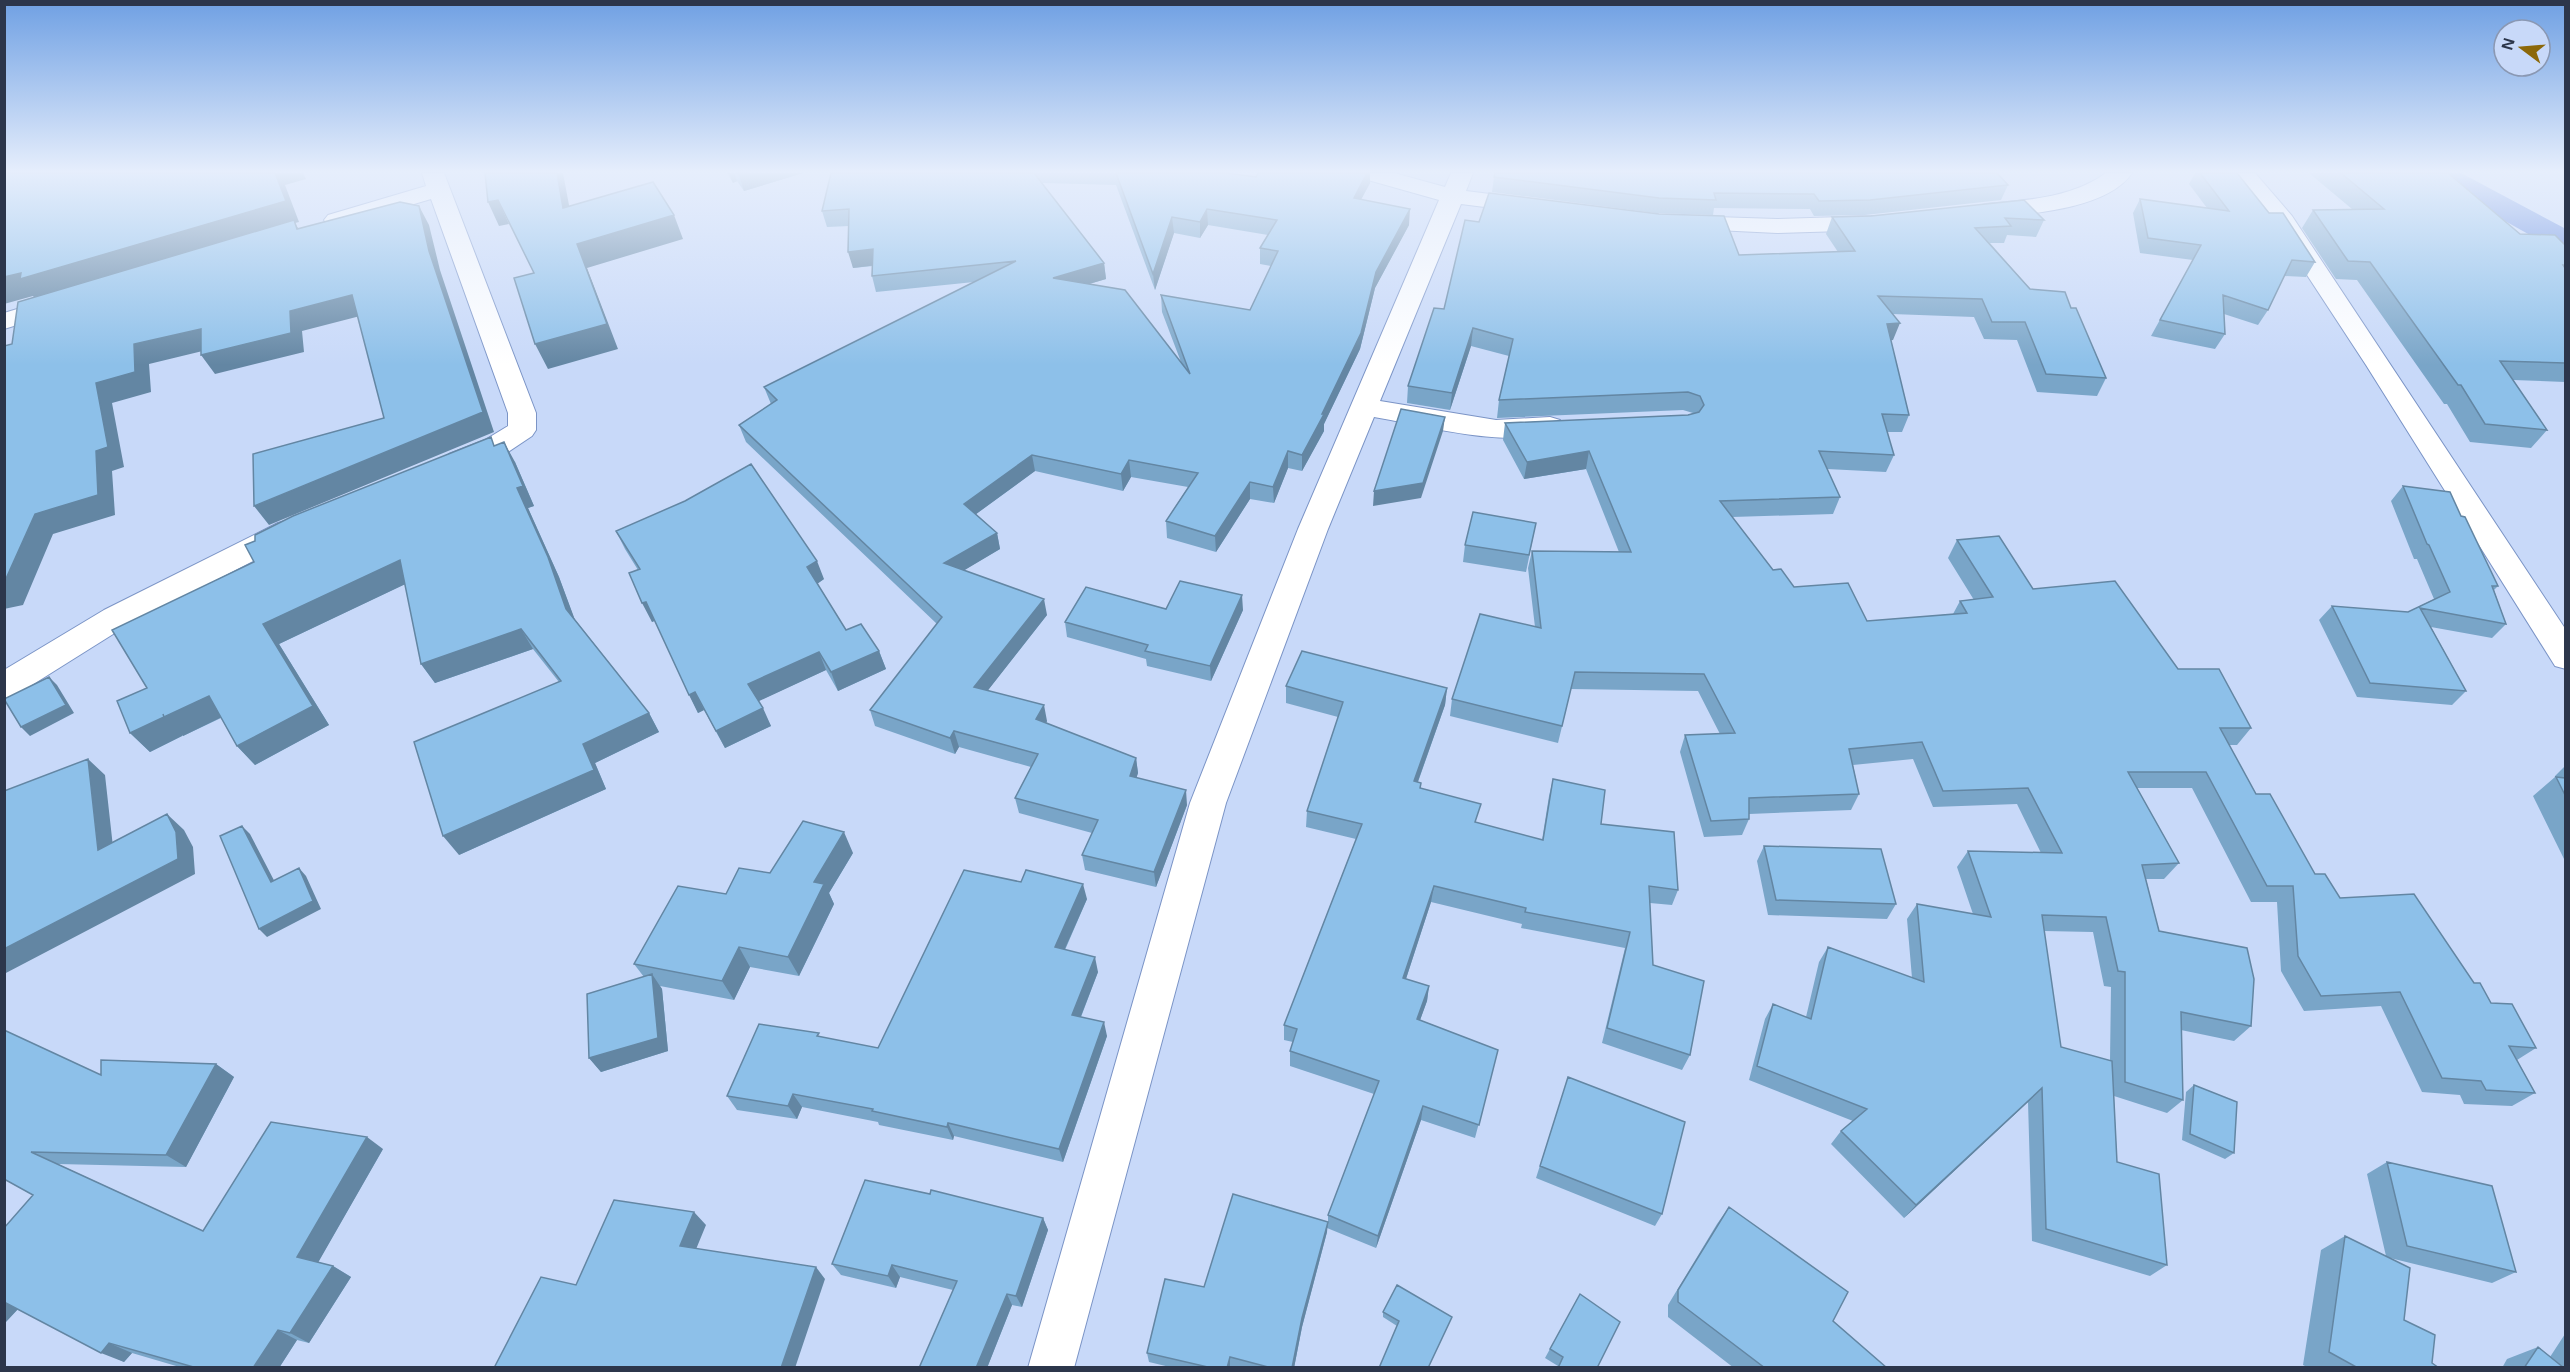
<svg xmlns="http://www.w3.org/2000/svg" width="2570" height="1372" font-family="Helvetica,sans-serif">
  <rect width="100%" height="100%" fill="#c8d9f9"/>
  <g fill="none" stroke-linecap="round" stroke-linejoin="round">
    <path fill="#5b83db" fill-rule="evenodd" d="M2425 173H2461L2566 229V251L2555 249 2430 179Z"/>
    <g stroke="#7b94c6" stroke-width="2">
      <path id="minor" d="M422 173H444L536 413V430L532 436 505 454 459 470 449 468 445 461 449 454 485 440 508 426V413L431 199 336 227 328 225 324 220 328 215 426 186Z
        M1358 173H1394L1445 187 1451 173H1473L1466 191 1531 199 1539 201 1543 206 1539 211 1531 213 1461 204 1380 401 1496 420 1550 417 1560 420 1564 426 1560 432C1500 448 1433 427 1374 417L1328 529 1226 803 1074 1368H1028L1190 803 1298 529 1439 200 1361 178Z
        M2106 173H2132C2107 210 2027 214 1986 218L1978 216 1974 211 1978 206 1986 204C2027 200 2072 198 2106 173Z
        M1684 216 1777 219 1875 216 1883 218 1887 223 1883 228 1875 230 1777 233 1676 228 1672 223 1676 218Z
        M60 296 69 299 73 304 69 309 4 329V313Z
        M289 520 300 523 304 530 300 537 126 626 16 695 4 698V670L104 610 278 523Z"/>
    </g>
    <g stroke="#7b94c6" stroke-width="2">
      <path id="secondary" d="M2232 173H2255L2292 216 2566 630V669L2555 666 2366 365 2271 220Z"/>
    </g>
    <use href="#minor" fill="#fff" fill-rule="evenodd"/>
    <use href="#secondary" fill="#fff" fill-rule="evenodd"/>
  </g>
  <path fill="#79a5c8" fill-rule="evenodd" d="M727 173H803L744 191 737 181 733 183Z
    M831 173H1226L1256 177 1258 173H1370V183L1361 200 1409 225 1375 288 1360 349 1324 424V431L1302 471 1288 468 1274 503 1250 499 1216 552 1167 538 1166 521 1188 487 1131 477 1123 491 1035 471 976 514 997 533 1000 549 964 570 1047 615 988 690 1047 721 1046 723 1136 758 1138 773 1136 778 1187 805 1156 887 1085 870 1082 855 1092 833 1019 813 1015 798 1031 767 959 747 955 754 875 726 870 710 937 624 746 442 739 425 771 404 764 387 974 282 876 292 872 276 873 266 853 268 849 226 827 227 822 211ZM1042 183 1116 185 1155 290 1174 233 1200 238 1208 225 1268 235 1260 248V264L1271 266 1250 310 1161 295 1162 312 1181 362 1089 284 1106 279 1104 263Z
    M2195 173H2237L2269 213 2315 262 2306 277 2284 276 2268 310 2258 325 2224 314 2225 334 2215 349 2151 336 2193 260 2140 253 2133 213 2140 199 2207 208 2189 184Z
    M2309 173H2448L2520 234 2565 245V382L2513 380 2547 430 2531 448 2470 442 2447 404H2444L2357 280 2336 279 2302 228 2313 210 2352 209Z
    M1494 177 2008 185 2001 200 1865 215 1814 216 1810 209 1714 208 1713 215 1655 213 1492 192Z
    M2024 200 2044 220 2036 237 2007 235 2004 243H1990L2030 289 2071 308 2106 378 2097 396 2037 392 2017 340 1984 339 1974 317 1892 314 1893 340H1891L1909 415 1902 432H1887L1894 455 1886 472 1827 469 1840 497 1833 514 1732 517 1773 570 1794 587 1867 621 1953 614 1960 601 1974 600 1948 558 1957 540 2033 589 2178 669 2251 728 2237 745H2229L2256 794 2315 874 2340 898 2474 983 2491 1003 2536 1048 2517 1060 2535 1093 2512 1106 2464 1104 2460 1095 2422 1092 2381 1006 2304 1011 2281 971 2277 902H2251L2192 788H2137L2179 863 2164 879H2146L2159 931 2251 1026 2234 1041 2181 1030 2183 1100 2167 1113 2114 1096 2117 1162 2167 1265 2150 1276 2032 1241 2028 1102 1904 1218 1831 1144 1841 1131 1853 1121 1749 1080 1765 1019 1773 1004 1806 1017 1819 962 1828 947 1912 978 1907 919 1917 904 1973 914 1957 867 1968 851 2041 853 2017 804 1933 807 1913 759 1853 765 1859 794 1851 810 1749 814V819L1742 835 1704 837 1680 752 1685 735 1720 734 1698 691 1571 689 1558 743 1450 716 1452 699 1535 627 1528 568 1532 551 1619 552 1586 469 1524 479 1503 440 1505 423 1688 415 1693 413 1683 410 1497 418 1499 400 1509 356 1471 346 1450 410 1407 403 1408 386 1444 309 1739 255 1838 252 1826 234 1832 217 1871 216ZM2044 931 2093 932 2104 986 2111 987 2110 1061 2061 1047Z
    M496 445 515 462 534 506 528 508 559 577 574 618 649 713 659 732 595 763 606 789 459 855 559 682 533 649 435 683 421 664 405 584 279 644 329 725 255 765 237 746 221 718 183 736 182 735V736L150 752 130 733 147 688Z
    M2403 486 2461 516 2498 586 2494 590 2506 624 2492 638 2431 627 2466 691 2452 705 2357 697 2319 620 2332 606 2408 612 2434 599 2417 559H2414L2391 501Z
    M1536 523 1526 572 1463 562 1465 545Z
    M616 531 824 579 817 584 846 630 879 651 886 669 838 691 826 670 758 701 771 726 725 748 704 710 698 713 655 621 652 622 638 570 625 549Z
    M1166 609 1243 610 1211 681 1147 666 1146 659 1067 637 1065 622Z
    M1286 686 1447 688 1445 705 1418 782 1421 783V788L1477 823 1542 840 1549 796 1553 779 1601 824 1678 890 1672 905 1650 903 1653 965 1690 1055 1682 1070 1602 1043 1625 948 1521 928 1522 924 1431 902 1406 979 1429 986 1427 1001 1420 1020 1498 1050 1475 1138 1421 1120 1376 1248 1327 1228V1232L1302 1327 1294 1368H1237L1230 1366V1368H1174L1149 1362 1147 1353 1204 1287 1328 1222V1215L1374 1094 1290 1066V1051L1293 1042 1284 1040V1025L1356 839 1306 827 1307 811 1338 717 1286 703Z
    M2565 766V861L2533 796 2555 777V776Z
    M1764 846 1896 904 1887 919 1768 915 1757 861Z
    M853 853 829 893 834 904 799 976 750 967 734 1000 660 986 662 989 668 1051 601 1072 589 1058 644 977 634 964 726 894 770 873Z
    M1021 882 1087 899 1065 950 1098 972 1081 1017 1107 1036 1063 1162 954 1136 953 1140 879 1125 878 1122 802 1107 797 1119 737 1110 727 1096 821 1037 878 1048Z
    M216 1064 234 1077 186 1167 58 1164 203 1231 383 1149 318 1262 333 1266 351 1277 309 1343 297 1340 279 1368H183L132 1353 124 1362 18 1309 4 1324V1228L33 1195 4 1179 101 1075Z
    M1568 1077 1662 1214 1655 1226 1536 1178Z
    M2194 1085 2234 1153 2225 1159 2182 1140 2186 1092Z
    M2387 1162 2516 1272 2492 1283 2390 1258 2404 1320 2432 1363 2439 1368H2309L2303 1365 2321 1250 2345 1236 2386 1256 2367 1174Z
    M1729 1207 1833 1321 1887 1368H1734L1668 1317V1305L1717 1224Z
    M1043 1218 1048 1230 1022 1307 1012 1305 987 1368H919L953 1290 900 1277 896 1288 841 1275 832 1264Z
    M1580 1294 1597 1368H1557L1558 1366 1545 1358Z
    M1383 1312 1452 1317 1428 1368H1379L1397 1326 1383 1317Z
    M2565 1334V1368H2502L2507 1359 2538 1347 2550 1357Z"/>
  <path fill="#6386a3" d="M275 173H303L306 179 285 185 299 222 295 223 305 240 37 301 33 296 4 304V277Z
    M557 173H563L574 232 563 208Z
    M729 173H734L737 181 733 183Z
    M747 173H803L744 191 739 175Z
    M1367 173H1370V183L1353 214 1354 198Z
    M498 200 509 224 499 226 488 202Z
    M419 206 429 225 440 270 494 432 269 525 254 506 483 412 429 251Z
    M1207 209 1208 225 1200 238V222Z
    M1410 209 1409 225 1375 288 1360 349 1324 424V431L1302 471V455L1322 414 1376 272Z
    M674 215 683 239 587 268 618 349 548 369 535 344 577 244Z
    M1172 217 1174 233 1155 290 1153 274Z
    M873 249 877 265 853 268 848 252Z
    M1104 263 1106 279 1055 294 1053 278Z
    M352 295 364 315 302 331 304 352 215 374 201 355 290 311Z
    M1900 323 1893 340 1880 342 1887 324Z
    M1473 328 1471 346 1450 410 1452 393Z
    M201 329 215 348 149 364 151 392 112 403 124 467 112 471 115 515 53 534 23 605 4 609V583L35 514 96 451V383L134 344Z
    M1445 417 1443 431 1421 498 1373 506 1374 491Z
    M504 442 515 462 534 506 528 508 559 577 578 628 566 609 517 488Z
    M1288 451V468L1274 503 1273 487Z
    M1589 451 1586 469 1524 479 1527 462Z
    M1032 455 1035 471 968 520 964 504Z
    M1129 460 1131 477 1123 491 1121 474Z
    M1250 482V499L1216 552 1215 536Z
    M997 533 1000 549 948 580 944 563Z
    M400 560 414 580 279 644 329 725 255 765 237 746 263 624Z
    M817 561 824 579 814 586 807 567Z
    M1242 595 1243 610 1211 681 1210 666Z
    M1044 599 1047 615 978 703 974 687Z
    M646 602 656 620 652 622 642 603Z
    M521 629 533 649 435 683 421 664Z
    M879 651 886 669 838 691 831 672Z
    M819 652 826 670 757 702 748 684Z
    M49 677 57 685 74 713 30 736 21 727Z
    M1447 688 1445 705 1412 798 1414 781Z
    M695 692 704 710 698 713 689 695Z
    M209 696 226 715 183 736 182 735V736L150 752 130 733 163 714Z
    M1044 705 1047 721 1040 735 1036 719Z
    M763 708 771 726 725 748 716 731Z
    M649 713 659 732 595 763 606 789 459 855 443 836 583 744Z
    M954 731 959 747 955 754 950 738Z
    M1136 758 1138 773 1132 792 1130 776Z
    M88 759 105 775 115 865 98 850Z
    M1186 790 1187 805 1156 887 1154 872Z
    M167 814 184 830 193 847 195 874 4 974V949Z
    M242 826 250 834 279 890 271 882Z
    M844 832 853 853 829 893 834 904 799 976 788 957 814 882Z
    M299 868 306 876 321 909 267 937 259 929Z
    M1083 884 1087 899 1059 962 1055 947Z
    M1434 886 1431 902 1401 994 1403 978Z
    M739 947 750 967 734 1000 722 981Z
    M1095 957 1098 972 1076 1029 1072 1015Z
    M652 974 662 989 668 1051 601 1072 589 1058Z
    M1429 986 1427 1001 1415 1034 1417 1019Z
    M1104 1022 1107 1036 1063 1162 1059 1149Z
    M216 1064 234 1077 186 1167 166 1155Z
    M2042 1088 2028 1102 1904 1218 1916 1205Z
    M793 1094 802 1107 797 1119 788 1106Z
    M1423 1106 1421 1120 1376 1248 1378 1236Z
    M948 1123 954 1136 953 1140 947 1127Z
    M367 1137 383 1149 315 1268 297 1257Z
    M694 1212 706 1225 692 1259 680 1246Z
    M1043 1218 1048 1230 1022 1307 1016 1296Z
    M1328 1222 1327 1232 1302 1327 1294 1368H1292L1302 1318Z
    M892 1265 900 1277 896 1288 888 1276Z
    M333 1266 351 1277 309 1343 290 1333Z
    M816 1267 825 1279 795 1368H781Z
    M1007 1294 1012 1305 987 1368H976Z
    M4 1301 19 1308 4 1324Z
    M278 1330 297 1340 279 1368H253Z
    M109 1343 132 1353 124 1362 101 1353Z
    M1230 1357V1368H1227Z"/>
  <path fill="#8dc0e9" stroke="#6386a3" stroke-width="1.5" d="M4 173H275L286 201 20 279 21 273 4 277Z
    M485 173H557L563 208 653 182 674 215 577 244 607 324 535 344 514 278 534 273 498 200 488 202Z
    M737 173H747L739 175Z
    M831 173H1034L1104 263 1053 278 1125 290 1190 374 1161 295 1250 310 1278 251 1260 248 1277 220 1207 209 1200 222 1172 217 1153 274 1116 173H1226L1256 177 1258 173H1367L1354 198 1410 209 1376 272 1361 333 1322 414H1324L1302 455 1288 451 1273 487 1250 482 1215 536 1166 521 1198 473 1129 460 1121 474 1032 455 964 504 997 533 944 563 1044 599 974 687 1044 705 1036 719 1136 758 1130 776 1186 790 1154 872 1082 855 1098 820 1015 798 1038 754 954 731 950 738 870 710 942 617 739 425 777 400 764 387 1016 261 872 276 873 249 848 252 849 209 822 211Z
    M1495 173H1997L2008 185 1870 200 1819 201 1814 194 1714 193 1716 200 1659 198 1494 177Z
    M2200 173H2237L2269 213H2283L2315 262 2292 260 2268 310 2223 295 2225 334 2160 320 2201 245 2148 238 2140 199 2229 211Z
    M2341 173H2448L2520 234 2555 235 2565 245V265H2563L2565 268V363L2500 361 2547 430 2485 424 2461 385H2458L2370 262 2348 261 2313 210 2384 209Z
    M1489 193 1659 214 1724 216 1739 255 1855 251 1832 217 1871 216 2024 200 2044 220 2005 218 2011 226 1975 228 2030 289 2065 292 2071 308H2076L2106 378 2046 374 2025 322H1992L1982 299 1878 296 1900 323 1887 324 1909 415 1882 414 1894 455 1819 451 1840 497 1720 501 1773 570 1781 569 1794 587 1848 583 1867 621 1967 613 1960 601 1993 597 1957 540 1999 536 2033 589 2115 581 2178 669H2219L2251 728H2220L2256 794H2270L2315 874H2325L2340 898 2414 894 2474 983H2480L2491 1003 2512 1004 2536 1048 2509 1046 2535 1093 2486 1090 2481 1081 2442 1078 2400 992 2321 996 2298 956 2293 886H2267L2206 772H2128L2179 863 2142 865 2159 931 2247 948 2254 979 2251 1026 2181 1012 2183 1100 2125 1082V972L2118 971 2106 917 2042 915 2061 1047 2112 1061 2117 1162 2159 1174 2167 1265 2046 1229 2042 1088 1916 1205 1841 1131 1867 1109 1757 1066 1773 1004 1811 1019 1828 947 1924 982 1917 904 1991 917 1968 851 2062 853 2028 788 1943 791 1922 742 1849 749 1859 794 1749 798V819L1711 821 1685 735 1735 733 1704 674 1575 672 1562 726 1452 699 1480 614 1541 628 1532 551 1631 552 1589 451 1527 462 1505 423 1688 415 1699 412 1704 405 1700 396 1688 392 1499 400 1513 339 1473 328 1452 393 1408 386 1434 308 1444 309 1465 220 1479 222Z
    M400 202 419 206 429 251 483 412 254 506 253 454 384 418 352 295 290 311 291 333 201 355V329L134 344 135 372 96 383 108 447 96 451 98 495 35 514 4 583V346L12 344 18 302 294 220 297 229Z
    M1401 409 1445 417 1423 483 1374 491Z
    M491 437 494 446 504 442 523 486 517 488 548 557 566 609 649 713 583 744 594 770 443 836 414 742 561 681 521 629 421 664 400 560 263 624 313 706 237 746 209 696 164 717 163 714 164 717 130 733 117 701 147 688 112 630 254 562 245 545 255 541V535L293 516Z
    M751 464 817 561 807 567 846 630 861 624 879 651 831 672 819 652 748 684 763 708 716 731 695 692 689 695 646 602 642 603 629 573 640 569 616 531 685 501Z
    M2403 486 2450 492 2461 516 2465 517 2498 586H2492L2506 624 2420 608 2466 691 2370 683 2332 606 2408 612 2450 592 2429 545 2427 544Z
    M1473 512 1536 523 1529 555 1465 545Z
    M1180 581 1242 595 1210 666 1145 651 1148 645 1065 622 1086 587 1166 609Z
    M1302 651 1447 688 1414 781 1421 783 1420 788 1481 804 1475 822 1543 840 1553 779 1605 790 1601 824 1674 832 1678 890 1649 886 1653 965 1704 981 1690 1055 1607 1028 1630 932 1525 912 1526 908 1434 886 1403 978 1429 986 1417 1019 1498 1050 1479 1125 1423 1106 1378 1236 1328 1215 1379 1081 1290 1051 1297 1029 1284 1025 1362 824 1307 811 1343 702 1286 686Z
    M49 677 66 705 21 727 4 699Z
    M88 759 98 850 167 814 176 832 178 859 4 949V791Z
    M2556 777 2565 778V795Z
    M803 821 844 832 814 882 824 884 788 957 739 947 722 981 634 964 678 886 726 894 739 868 770 873Z
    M242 826 271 882 299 868 313 901 259 929 220 836Z
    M1764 846 1881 849 1896 904 1776 900Z
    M964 870 1021 882 1026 870 1083 884 1055 947 1095 957 1072 1015 1104 1022 1059 1149 948 1123 947 1127 872 1111 873 1109 793 1094 788 1106 727 1096 759 1024 819 1033 817 1036 878 1048Z
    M652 974 658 1038 589 1058 587 994Z
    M4 1030 101 1075V1060L216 1064 166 1155 31 1152 203 1231 271 1122 367 1137 297 1257 333 1266 290 1333 278 1330 253 1368H197L109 1343 101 1353 4 1302V1228L33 1195 4 1179Z
    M1568 1077 1685 1122 1662 1214 1540 1166Z
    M2194 1085 2237 1102 2234 1153 2190 1134Z
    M2387 1162 2492 1186 2516 1272 2407 1246Z
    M865 1180 930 1194 931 1190 1043 1218 1016 1296 1007 1294 976 1368H919L957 1281 892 1265 888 1276 832 1264Z
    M1233 1194 1328 1222 1302 1318 1292 1368H1272L1230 1357 1227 1368H1212L1147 1353 1165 1279 1204 1287Z
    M614 1200 694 1212 680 1246 816 1267 781 1368H494L541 1277 576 1285Z
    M1729 1207 1848 1292 1833 1321 1887 1368H1765L1678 1302V1290Z
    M2345 1236 2410 1268 2404 1320 2435 1335 2432 1363 2439 1368H2358L2329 1352Z
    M1397 1285 1452 1317 1428 1368H1379L1399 1321 1383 1312Z
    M1580 1294 1620 1322 1597 1368H1558L1563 1357 1550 1349Z
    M2538 1347 2564 1368H2524Z"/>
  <linearGradient id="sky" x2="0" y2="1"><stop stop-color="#6fa0e3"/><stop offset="0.47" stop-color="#e6eefc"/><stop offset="1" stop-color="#e6eefc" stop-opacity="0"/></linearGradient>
  <rect width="2570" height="365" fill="url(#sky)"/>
  <rect width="2570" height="1372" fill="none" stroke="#2c364b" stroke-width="12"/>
  <g transform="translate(2522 48) rotate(286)"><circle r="28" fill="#c8d9f9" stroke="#8a98b3" stroke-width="1.5"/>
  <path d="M0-4.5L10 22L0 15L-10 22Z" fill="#8c680a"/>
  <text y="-9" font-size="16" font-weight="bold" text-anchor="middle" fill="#2c364b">N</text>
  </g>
</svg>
